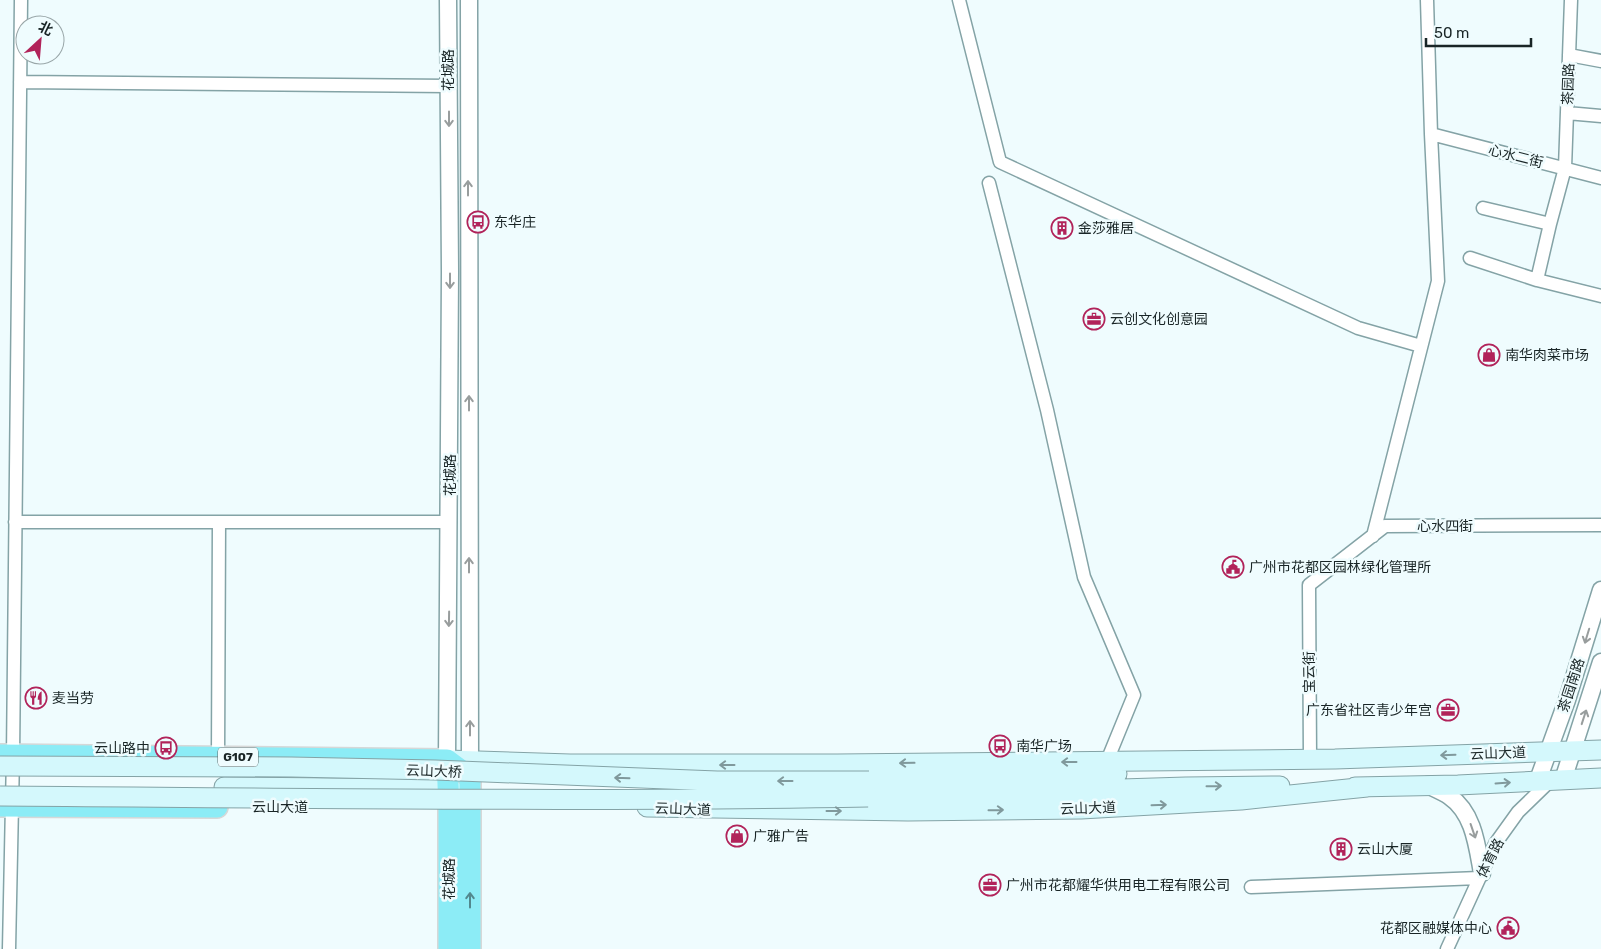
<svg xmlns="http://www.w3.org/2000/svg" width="1601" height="949" font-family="Rubik,'Noto Sans SC',sans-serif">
  <rect width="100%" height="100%" fill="#effcfe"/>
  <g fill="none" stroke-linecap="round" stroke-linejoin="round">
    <g stroke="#84a3a6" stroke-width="15">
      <path id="minor" d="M959 0 1000 162 1358 328 1421 346
        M1569 55 1601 61
        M20 82 449 86
        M1567 113 1601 116
        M1431 134 1601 178
        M989 183 1047 410 1084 577 1134 695 1107 761
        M1483 208 1550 224 1565 168 1571 0
        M1470 258 1537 280 1550 224
        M1537 280 1601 296
        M15 522H450
        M1373 536 1438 281 1431 134 1427 0
        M218 757 219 522
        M1310 759 1309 585 1385 526 1601 525
        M1251 887 1479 878
        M9 949 13 756 21 0
        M1447 949 1495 844 1518 812 1551 780"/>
    </g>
    <g stroke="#84a3a6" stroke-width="19">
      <path id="tertiary" d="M469 0 470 772
        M447 760 450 272 448 0
        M1538 780 1567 700 1601 590
        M1563 780 1601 662
        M1428 785C1435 789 1443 792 1449 796 1474 813 1477 846 1482 873"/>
    </g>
    <g stroke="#84a3a6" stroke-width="21">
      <path id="secondary" d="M447 760 570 764H837L1335 759 1601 750
        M869 781 1117 774
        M224 787 449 789 461 795
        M1355 787 1458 785 1601 778
        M868 797 1186 787 1280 786
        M647 807 908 811 1081 809 1241 800 1367 787"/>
    </g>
    <g stroke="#d6d8d8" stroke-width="24">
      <path id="trunk" d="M0 755 447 760 470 777V949
        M447 760 449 808V949
        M0 806 217 807"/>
    </g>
    <use href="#minor" stroke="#fff" stroke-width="12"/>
    <use href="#tertiary" stroke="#fff" stroke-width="16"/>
    <use href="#secondary" stroke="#d4f8fc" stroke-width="19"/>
    <use href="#trunk" stroke="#8cecf6" stroke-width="21"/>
    <g stroke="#84a3a6" stroke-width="21" stroke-linecap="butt">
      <path id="secondary-bridge" d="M0 766 291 767 435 770 717 781H869
        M0 796C290 798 579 802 868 797"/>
    </g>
    <use href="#secondary-bridge" stroke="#d4f8fc" stroke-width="19"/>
  </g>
  <defs><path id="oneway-shaft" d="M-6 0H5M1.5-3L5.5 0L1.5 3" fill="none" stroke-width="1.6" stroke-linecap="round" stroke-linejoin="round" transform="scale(1.25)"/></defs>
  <g stroke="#989d9d">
    <use href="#oneway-shaft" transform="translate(449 119) rotate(90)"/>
    <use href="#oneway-shaft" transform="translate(468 188) rotate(-90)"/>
    <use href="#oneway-shaft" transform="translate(450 281) rotate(90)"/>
    <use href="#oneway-shaft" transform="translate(469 403) rotate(-90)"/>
    <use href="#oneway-shaft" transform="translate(469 565) rotate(-90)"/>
    <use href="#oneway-shaft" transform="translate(449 619) rotate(91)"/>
    <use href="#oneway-shaft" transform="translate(1587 636) rotate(107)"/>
    <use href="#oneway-shaft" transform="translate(1584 717) rotate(-72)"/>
    <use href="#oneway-shaft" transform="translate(470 728) rotate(-90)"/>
    <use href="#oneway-shaft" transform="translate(1473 831) rotate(71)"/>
  </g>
  <g stroke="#80999c">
    <use href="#oneway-shaft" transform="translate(1448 755) rotate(178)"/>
    <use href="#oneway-shaft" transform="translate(1069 762) rotate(180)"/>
    <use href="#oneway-shaft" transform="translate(907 763) rotate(179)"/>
    <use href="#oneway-shaft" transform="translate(727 765) rotate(-180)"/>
    <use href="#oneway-shaft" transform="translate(622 778) rotate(-178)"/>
    <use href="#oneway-shaft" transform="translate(785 781) rotate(180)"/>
    <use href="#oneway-shaft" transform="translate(1503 783) rotate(-4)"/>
    <use href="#oneway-shaft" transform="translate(1214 786) rotate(-1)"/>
    <use href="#oneway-shaft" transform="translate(1159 805) rotate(-2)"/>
    <use href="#oneway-shaft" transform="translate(996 810) rotate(-1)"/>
    <use href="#oneway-shaft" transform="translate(834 811)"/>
  </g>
  <use stroke="#52888e" href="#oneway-shaft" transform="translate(470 900) rotate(-90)"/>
  <defs>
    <g id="bus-ring" transform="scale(1.125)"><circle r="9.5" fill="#effcfe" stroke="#b1235a" stroke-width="1.5"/><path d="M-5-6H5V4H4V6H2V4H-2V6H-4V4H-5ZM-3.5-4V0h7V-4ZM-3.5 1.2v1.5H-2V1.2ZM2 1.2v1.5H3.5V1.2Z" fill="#b1235a"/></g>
    <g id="building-ring" transform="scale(1.125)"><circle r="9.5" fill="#effcfe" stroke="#b1235a" stroke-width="1.5"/><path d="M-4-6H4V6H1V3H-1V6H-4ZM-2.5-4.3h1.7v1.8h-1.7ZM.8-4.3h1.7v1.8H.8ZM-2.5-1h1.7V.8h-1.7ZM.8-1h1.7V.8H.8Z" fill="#b1235a"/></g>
    <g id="office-ring" transform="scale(1.125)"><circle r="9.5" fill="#effcfe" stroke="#b1235a" stroke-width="1.5"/><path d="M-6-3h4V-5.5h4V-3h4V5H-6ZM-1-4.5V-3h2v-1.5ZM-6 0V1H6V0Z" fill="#b1235a"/></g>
    <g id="shop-ring" transform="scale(1.125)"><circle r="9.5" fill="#effcfe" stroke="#b1235a" stroke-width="1.5"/><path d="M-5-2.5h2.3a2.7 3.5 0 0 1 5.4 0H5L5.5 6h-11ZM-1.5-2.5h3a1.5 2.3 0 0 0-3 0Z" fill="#b1235a"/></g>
    <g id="civic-ring" transform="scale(1.125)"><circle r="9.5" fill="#effcfe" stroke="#b1235a" stroke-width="1.5"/><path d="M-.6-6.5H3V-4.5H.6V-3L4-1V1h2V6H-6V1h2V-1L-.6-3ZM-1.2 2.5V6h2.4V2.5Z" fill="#b1235a"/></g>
    <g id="restaurant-ring" transform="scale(1.125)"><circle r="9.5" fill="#effcfe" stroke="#b1235a" stroke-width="1.5"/><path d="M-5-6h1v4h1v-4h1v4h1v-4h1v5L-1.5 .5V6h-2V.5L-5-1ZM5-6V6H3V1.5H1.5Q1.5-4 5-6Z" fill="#b1235a"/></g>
  </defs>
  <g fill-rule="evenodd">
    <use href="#bus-ring" x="478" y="222"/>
    <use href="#building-ring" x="1062" y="228"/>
    <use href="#office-ring" x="1094" y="319"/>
    <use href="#shop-ring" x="1489" y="355"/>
    <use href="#civic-ring" x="1233" y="567"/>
    <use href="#restaurant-ring" x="36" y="698"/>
    <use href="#office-ring" x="1448" y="710"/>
    <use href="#bus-ring" x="1000" y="746"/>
    <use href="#bus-ring" x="166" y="748"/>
    <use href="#shop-ring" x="737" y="836"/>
    <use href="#building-ring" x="1341" y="849"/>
    <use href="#office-ring" x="990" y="885"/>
    <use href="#civic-ring" x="1508" y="928"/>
  </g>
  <g text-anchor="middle" stroke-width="5" stroke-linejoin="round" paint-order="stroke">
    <rect fill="#effcfe" stroke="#596667" stroke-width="1" x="218" y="747.5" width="40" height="19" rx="4"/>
    <g font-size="12" font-weight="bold" fill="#192526">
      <text x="238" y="761">G107</text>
    </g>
    <g font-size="14" fill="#192526" stroke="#effcfe">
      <text transform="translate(448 70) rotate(-90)" y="5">花城路</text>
      <text transform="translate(1568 84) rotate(-88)" y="5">茶园路</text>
      <text transform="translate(1516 156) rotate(14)" y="5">心水二街</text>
      <text transform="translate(450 475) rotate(-90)" y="5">花城路</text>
      <text x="1445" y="531">心水四街</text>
      <text transform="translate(1309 672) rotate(-91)" y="5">宝云街</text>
      <text transform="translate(1571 685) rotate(-72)" y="5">茶园南路</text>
      <text transform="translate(1498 753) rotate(-2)" y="5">云山大道</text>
      <text transform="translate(434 771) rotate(2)" y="5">云山大桥</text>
      <text x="280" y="812">云山大道</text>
      <text transform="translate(1088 808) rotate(-2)" y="5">云山大道</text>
      <text transform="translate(683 809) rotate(2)" y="5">云山大道</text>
      <text transform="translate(1490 858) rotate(-63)" y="5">体育路</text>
      <text transform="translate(449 879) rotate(-90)" y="5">花城路</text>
    </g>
    <g font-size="14" fill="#192526" stroke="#effcfe" text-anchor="start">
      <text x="494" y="227">东华庄</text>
      <text x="1078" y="233">金莎雅居</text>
      <text x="1110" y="324">云创文化创意园</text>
      <text x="1505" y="360">南华肉菜市场</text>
      <text x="1249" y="572">广州市花都区园林绿化管理所</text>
      <text x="52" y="703">麦当劳</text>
      <text x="1432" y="715" text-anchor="end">广东省社区青少年宫</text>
      <text x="1016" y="751">南华广场</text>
      <text x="150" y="753" text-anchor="end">云山路中</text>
      <text x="753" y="841">广雅广告</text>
      <text x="1357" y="854">云山大厦</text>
      <text x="1006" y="890">广州市花都耀华供用电工程有限公司</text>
      <text x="1492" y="933" text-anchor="end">花都区融媒体中心</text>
    </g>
  </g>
  <g transform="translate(40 40) rotate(26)"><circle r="24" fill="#effcfe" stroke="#99a6a8"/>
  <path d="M0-4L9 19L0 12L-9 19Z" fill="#b1235a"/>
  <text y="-8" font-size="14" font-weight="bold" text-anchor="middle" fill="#192526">北</text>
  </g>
  <path d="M1426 38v8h105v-8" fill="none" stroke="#192526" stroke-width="2.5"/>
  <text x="1434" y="38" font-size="15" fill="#192526" stroke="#effcfe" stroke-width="4" paint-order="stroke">50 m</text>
</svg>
